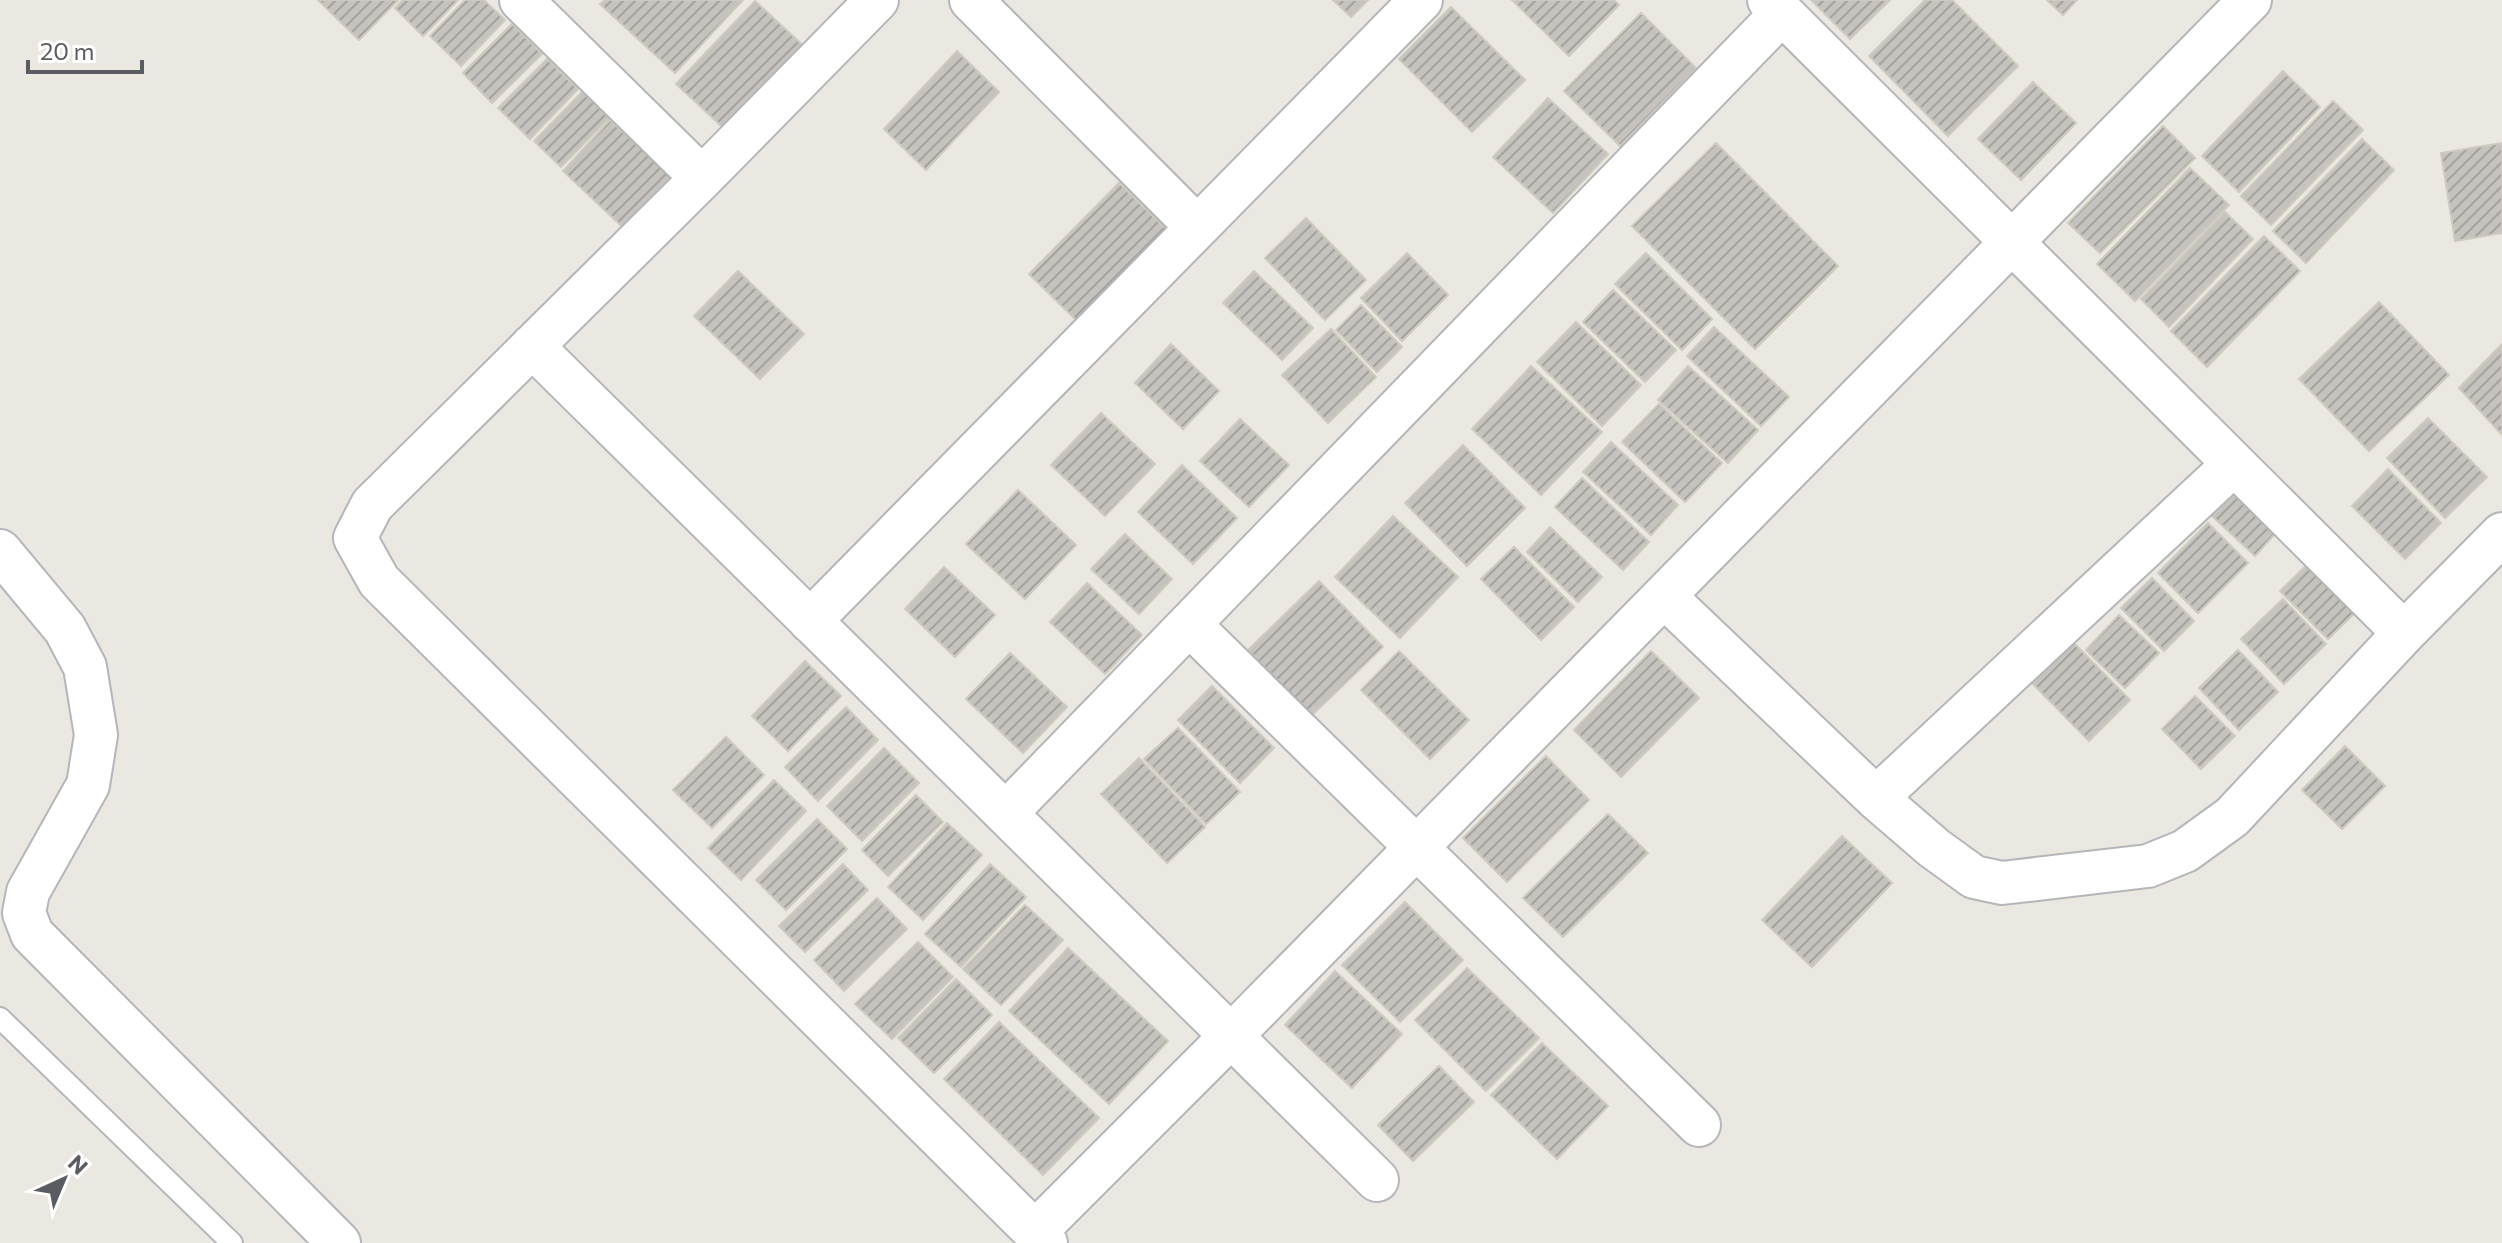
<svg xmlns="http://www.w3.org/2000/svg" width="2502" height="1243" font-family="Commissioner,sans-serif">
  <defs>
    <pattern id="building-hatch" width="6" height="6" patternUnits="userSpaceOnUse" patternTransform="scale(2)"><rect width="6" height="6" fill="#c6c3be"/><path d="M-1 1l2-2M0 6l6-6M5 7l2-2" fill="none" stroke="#a4a29e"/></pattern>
  </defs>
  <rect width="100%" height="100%" fill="#eae8e0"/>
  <path fill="url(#building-hatch)" stroke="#cecabf" stroke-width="2" d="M318 0H398L359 40Z
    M403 0H458L423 36 395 8Z
    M465 0H484L505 20 461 66 430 36Z
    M605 0H743L675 73 600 4Z
    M1333 0H1368L1351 17Z
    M1512 0H1614L1619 5 1569 56Z
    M1811 0H1890L1850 39Z
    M1925 0H1952L2018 66 1948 136 1869 56Z
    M2047 0H2077L2063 15Z
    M755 1 808 50 730 134 676 84Z
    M1451 7 1525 80 1472 132 1399 59Z
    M1641 13 1696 68 1620 146 1564 91Z
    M512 24 542 54 492 103 463 73Z
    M957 51 999 92 926 170 884 129Z
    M547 59 578 89 530 139 498 108Z
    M2283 71 2320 107 2239 192 2202 156Z
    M2033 82 2076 123 2021 180 1978 139Z
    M583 91 609 118 561 167 534 141Z
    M1548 98 1608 154 1553 213 1493 157Z
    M2333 101 2363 130 2271 225 2241 196Z
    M610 120 677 182 629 233 563 171Z
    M2163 126 2195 158 2100 253 2068 223Z
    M2362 139 2394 170 2306 263 2273 231Z
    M1716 143 1838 266 1755 349 1632 226Z
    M2502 143V233L2455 241 2441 153Z
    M2190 168 2229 205 2135 301 2097 264Z
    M1119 183 1166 229 1076 320 1029 274Z
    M2225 212 2253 239 2169 327 2141 299Z
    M1306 218 1366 280 1325 320 1265 258Z
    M2264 236 2300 271 2207 367 2171 331Z
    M1407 253 1448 295 1402 341 1361 298Z
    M1646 253 1712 319 1682 350 1615 284Z
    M738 271 804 334 760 379 694 316Z
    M1254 271 1313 328 1282 360 1223 303Z
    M1613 290 1676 350 1645 382 1583 322Z
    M2379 302 2449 375 2369 451 2299 379Z
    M1361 305 1402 347 1377 372 1336 330Z
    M1576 322 1641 385 1602 426 1537 362Z
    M1714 327 1789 397 1761 426 1687 356Z
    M1331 329 1376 377 1328 423 1282 375Z
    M1171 344 1219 391 1183 429 1135 383Z
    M2502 344V435L2459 388Z
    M1531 366 1602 432 1541 495 1472 429Z
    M1688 366 1758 430 1728 463 1658 400Z
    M1659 404 1722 463 1685 502 1622 442Z
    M1101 413 1155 464 1105 516 1051 465Z
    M2428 418 2487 477 2445 518 2387 458Z
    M1240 419 1289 465 1249 507 1200 461Z
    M1611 442 1678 505 1651 535 1583 472Z
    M1463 445 1525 508 1467 566 1405 503Z
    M1182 465 1237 518 1193 564 1138 512Z
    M2388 469 2441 523 2405 559 2352 506Z
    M1582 478 1649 542 1623 570 1555 507Z
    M2241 486 2282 526 2255 556 2212 516Z
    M1018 490 1076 545 1025 599 966 544Z
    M1393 516 1458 577 1400 638 1335 577Z
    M2208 523 2248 563 2198 613 2158 573Z
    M1550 527 1602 577 1578 602 1527 552Z
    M1125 534 1172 579 1139 614 1091 569Z
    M1514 547 1574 607 1541 640 1481 579Z
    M2315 557 2363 605 2328 639 2280 591Z
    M944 567 995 615 955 657 905 609Z
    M2152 578 2194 621 2164 651 2121 608Z
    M1319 581 1383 647 1311 716 1248 650Z
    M1087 583 1142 635 1105 674 1050 622Z
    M2283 599 2326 644 2284 684 2241 639Z
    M2119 615 2159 653 2125 688 2086 650Z
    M2073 642 2130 700 2089 741 2032 683Z
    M2238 650 2278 692 2239 730 2199 688Z
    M1399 651 1469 720 1430 759 1361 690Z
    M1651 651 1699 698 1621 777 1574 730Z
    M1010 653 1067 707 1023 753 966 699Z
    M805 661 841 696 788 751 752 716Z
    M1212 686 1274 748 1240 783 1178 720Z
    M2195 696 2235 736 2201 769 2162 729Z
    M846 707 878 740 818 801 785 767Z
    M1178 728 1240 792 1206 824 1144 759Z
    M726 737 764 775 712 828 673 790Z
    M2345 746 2385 786 2342 829 2302 790Z
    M884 748 919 783 862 841 827 806Z
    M1546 756 1589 800 1507 882 1463 838Z
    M1139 758 1205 827 1167 863 1101 794Z
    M774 780 806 811 741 880 708 848Z
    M916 795 943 822 888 876 862 850Z
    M1608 814 1648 853 1563 937 1523 898Z
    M817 819 847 849 786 910 756 880Z
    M947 823 982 855 923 920 888 887Z
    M1842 836 1892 883 1812 967 1762 920Z
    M843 864 868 890 805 952 779 926Z
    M990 864 1026 897 961 967 925 934Z
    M877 898 907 929 844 991 814 960Z
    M1405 902 1463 960 1400 1022 1342 965Z
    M1025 905 1063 940 1001 1005 963 969Z
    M918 942 953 977 892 1039 855 1004Z
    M1068 948 1168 1041 1109 1104 1009 1011Z
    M1467 968 1539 1038 1486 1091 1415 1020Z
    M1335 971 1402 1034 1352 1088 1285 1025Z
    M956 979 992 1015 934 1073 898 1038Z
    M999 1022 1099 1118 1043 1175 944 1079Z
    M1542 1043 1608 1106 1557 1159 1491 1095Z
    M1439 1066 1474 1102 1413 1161 1378 1125Z"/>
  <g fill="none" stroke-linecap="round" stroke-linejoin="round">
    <g stroke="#b3b6ba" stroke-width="24">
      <path id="service" d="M0 1018 232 1243"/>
    </g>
    <g stroke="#b3b6ba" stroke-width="46">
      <path id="minor" d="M521 0 702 178
        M877 0 702 178 372 505 355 538 379 581 1046 1243
        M971 0 1197 227
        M1769 0 2404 633
        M532 346 1377 1180
        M0 551 65 629 85 667 96 735 88 785 28 892 24 913 32 934 339 1243
        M1664 596 1876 798 1934 848 1974 877 2002 883 2148 866 2185 851 2232 817 2404 633 2502 534
        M810 621 1421 0
        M1189 624 1699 1125
        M1876 798 2234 464
        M1006 813 1782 13
        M1035 1232 1231 1036 2250 0"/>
    </g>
    <use href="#service" stroke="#fff" stroke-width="20"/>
    <use href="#minor" stroke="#fff" stroke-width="42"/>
  </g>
  <g transform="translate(64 1179) rotate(44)" stroke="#ffffff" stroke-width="6" paint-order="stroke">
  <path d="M0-6L14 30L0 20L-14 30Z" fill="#595c60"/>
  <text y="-12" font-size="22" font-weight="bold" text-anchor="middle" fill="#595c60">N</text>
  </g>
  <path d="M28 60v12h114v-12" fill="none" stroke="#595c60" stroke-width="4"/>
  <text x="40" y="60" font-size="24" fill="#595c60" stroke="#ffffff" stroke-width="6" paint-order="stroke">20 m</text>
</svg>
